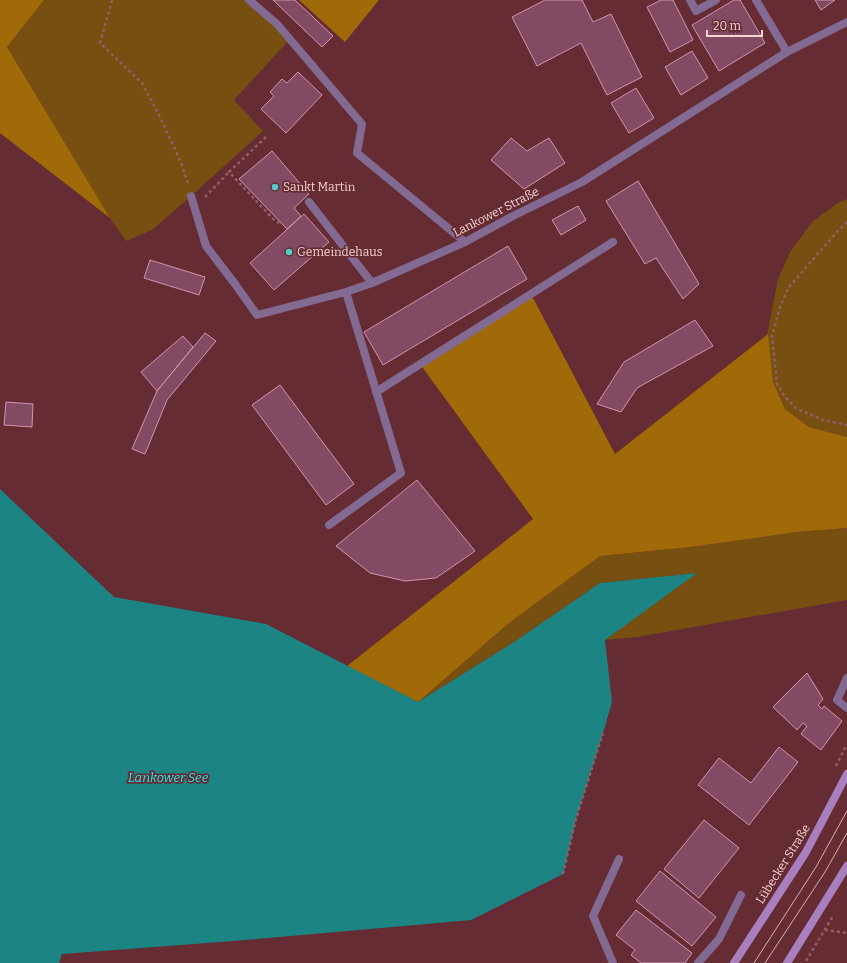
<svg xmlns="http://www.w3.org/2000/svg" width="847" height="963" font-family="Bitter,serif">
  <rect width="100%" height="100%" fill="#652c34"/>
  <path fill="#764f11" d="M44 0H249L290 39 234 100 263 131 191 196 152 230 126 241 110 218 7 47Z
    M847 199V437L809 427 785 409 773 382 767 335 778 279 790 252 813 221 838 203Z
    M847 528V600L637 637 605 640 696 573 600 583 517 640 418 702 509 623 600 556 691 547 797 532Z"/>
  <path fill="#a16a08" d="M0 0H44L7 47 110 218 0 133Z
    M299 0H379L345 42Z
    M531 294 615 454 768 334 773 382 785 409 809 427 847 437V528L797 532 691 547 600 556 509 623 418 702 347 666 533 519 420 364Z"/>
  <path fill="#1c8583" d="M0 489 114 597 266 624 418 702 517 640 600 583 697 573 605 640 612 702 603 733 576 819 563 874 471 920 233 941 62 954 59 963H0Z"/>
  <path fill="#834b63" stroke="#d394ae" d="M273 0H295L333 36 322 47Z
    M545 0H582L593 22 611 14 642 77 607 95 581 43 537 66 512 17Z
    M661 0H673L693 40 670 52 647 7Z
    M734 0H740L765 43 719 71 692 25Z
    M815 0H835L821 10Z
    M692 51 708 78 681 95 665 67Z
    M298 72 322 95 286 133 261 109 274 96 270 92 282 79 287 83Z
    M636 88 654 118 629 133 611 103Z
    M511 138 527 151 549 138 565 163 524 189 491 160Z
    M272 151 309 194 294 208 301 216 287 229 239 179Z
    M638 181 699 284 683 299 656 258 645 264 606 201Z
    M578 206 586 220 561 235 552 220Z
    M304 214 329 242 274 290 250 263Z
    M508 246 527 279 383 365 364 332Z
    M150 260 205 277 199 295 144 278Z
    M695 320 713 346 637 388 621 412 597 404 624 362Z
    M205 333 216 341 167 400 145 454 132 449 157 391Z
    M183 336 193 347 157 391 141 372Z
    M280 385 354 484 326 505 252 405Z
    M6 402 33 404 32 427 4 425Z
    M417 480 475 551 436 578 405 581 370 573 336 546Z
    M807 673 823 699 818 705 822 709 824 706 842 721 821 750 801 734 807 726 803 723 797 730 773 707Z
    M779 747 798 762 749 825 698 785 719 758 751 783Z
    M704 820 739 848 699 898 664 869Z
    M660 871 716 917 692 946 636 901Z
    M636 910 692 953 685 963H641L631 955 635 950 616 935Z"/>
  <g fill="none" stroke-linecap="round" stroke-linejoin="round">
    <path stroke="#925f65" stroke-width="2.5" stroke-dasharray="3 3" stroke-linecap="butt" d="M112 0 100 43 142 83 162 121 182 165 188 184
      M266 137 229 172 275 221 281 224
      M205 197 229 172
      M847 222 835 234 789 287 780 307 772 336 777 384 786 398 797 409 823 420 847 425
      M836 766 847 744
      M563 874 576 819 603 733
      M825 930 847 933
      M806 961 833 916"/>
    <path stroke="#836a92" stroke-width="8" d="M249 0 277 24 362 124 357 153 465 242
      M690 0 696 11 716 0
      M756 0 787 52
      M309 202 372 283
      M376 392 613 242
      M329 525 401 473 346 292
      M847 678 837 700 847 708
      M613 963 593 916 619 859
      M698 963 719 939 741 895"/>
    <path stroke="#836a92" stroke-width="8" d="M191 196 206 246 235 284 257 315 346 292 372 283 465 242 513 216 582 182 787 52 847 22"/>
    <path stroke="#a880bf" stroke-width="8" d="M734 963 806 852 847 774
      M787 963 847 866"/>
    <path stroke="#d8b0b3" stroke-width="1" d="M754 963 816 867 847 811
      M765 963 825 872 847 833"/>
  </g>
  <g fill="#53cdca" stroke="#652c34" stroke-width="1.5">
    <circle cx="275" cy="187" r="4"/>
    <circle cx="289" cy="252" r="4"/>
  </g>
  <g text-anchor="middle" stroke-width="3.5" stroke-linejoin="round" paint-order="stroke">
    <g font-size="12" fill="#f6d2d4" stroke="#652c34" text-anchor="start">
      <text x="283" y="191">Sankt Martin</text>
      <text x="297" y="256">Gemeindehaus</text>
    </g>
    <g font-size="12" fill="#f6d2d4" stroke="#652c34">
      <text transform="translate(496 212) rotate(-27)" y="4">Lankower Straße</text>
      <text transform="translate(783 864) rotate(-58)" y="4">Lübecker Straße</text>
    </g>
    <g font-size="13" font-style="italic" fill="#24eeeb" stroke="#652c34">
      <text x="168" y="782">Lankower See</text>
    </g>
  </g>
  <path d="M707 30v6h55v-6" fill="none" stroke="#f6d2d4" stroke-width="2"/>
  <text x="713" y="30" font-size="12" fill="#f6d2d4" stroke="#652c34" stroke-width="3" paint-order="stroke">20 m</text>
</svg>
